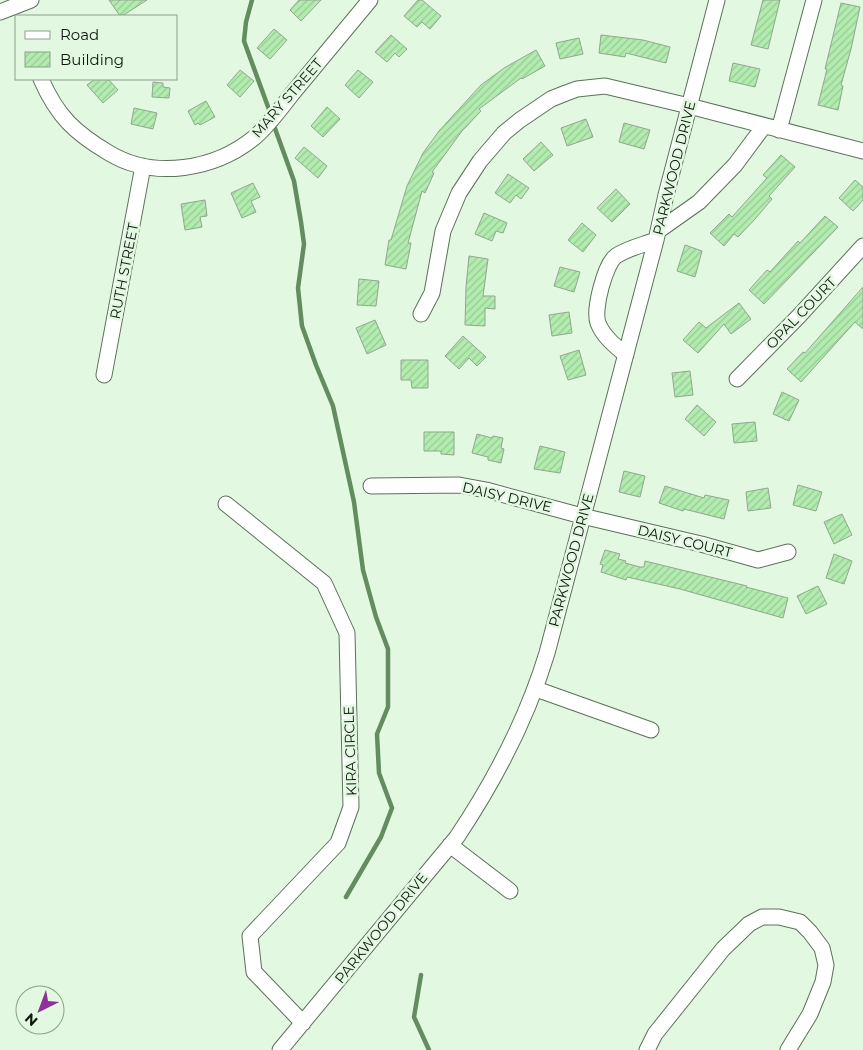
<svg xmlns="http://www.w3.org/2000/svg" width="863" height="1050" font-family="Montserrat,sans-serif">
  <defs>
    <pattern id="building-hatch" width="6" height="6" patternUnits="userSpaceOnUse" patternTransform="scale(1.25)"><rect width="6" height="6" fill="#b2ecaf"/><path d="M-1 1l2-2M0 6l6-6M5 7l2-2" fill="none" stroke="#98ca95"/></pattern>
  </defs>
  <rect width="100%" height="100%" fill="#e2f8e0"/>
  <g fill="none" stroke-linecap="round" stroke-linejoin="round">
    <path stroke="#638d61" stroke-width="4.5" d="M252 0 246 22 244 41 271 115
      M273 123 294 181 301 222 304 244 298 288 302 326 316 365 333 406 354 502 363 570 376 617 388 649V707L377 734 379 773 392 808 381 837 346 897
      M421 975 414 1017 429 1050"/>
  </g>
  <path fill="url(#building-hatch)" stroke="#92a691" d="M109 0H147L122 16H120Z
    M299 0H321L301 21 290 10Z
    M418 0H422L441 16 430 29 422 22 417 27 404 16Z
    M763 0H780L768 49 751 45Z
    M841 3 860 7 851 49 841 85 843 86 838 110 818 105 827 69H825Z
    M274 29 287 40 270 59 257 48Z
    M391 35 407 49 399 57 395 53 387 62 375 52Z
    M601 35 643 40 670 47 666 63 626 53 625 57 599 53Z
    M579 38 583 54 560 59 556 43Z
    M536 50 545 66 522 79 521 78 479 109 481 111 462 131 432 172 434 173 425 193 422 191 408 243H411L406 269 385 265 389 240H391L407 186 423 153 439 131 481 85 504 68Z
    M733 63 760 69 755 87 729 81Z
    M240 70 254 81 240 97 227 85Z
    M358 70 373 82 359 98 345 85Z
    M95 79H108L118 90 103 103 87 85Z
    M153 82 163 83V87L170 88 169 98 152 97Z
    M206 101 215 117 200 125 198 123 195 125 188 111Z
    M327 107 340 119 323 137 311 126Z
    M134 108 157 113 153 129 131 124Z
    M586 119 593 137 567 146 561 128Z
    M624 123 650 130 644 149 619 142Z
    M541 142 553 155 534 171 523 159Z
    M304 147 327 166 318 178 295 158Z
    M781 155 795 167 769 196 772 199 755 219 738 237 734 234 724 246 710 233 729 214 732 217 767 178 763 175Z
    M508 174 529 188 521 199 516 195 510 203 495 193Z
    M855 180 863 187V200L853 211 839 198Z
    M253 183 260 197 251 201 256 212 242 218 231 193Z
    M616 189 630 204 612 222 597 208Z
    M205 200 207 216 200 217 202 227 185 230 181 204Z
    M484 213 507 223 503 233 496 231 492 241 475 234Z
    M825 216 838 227 764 304 749 290 767 270 770 272 798 241 800 243Z
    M582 223 596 235 583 252 568 240Z
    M685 245 702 251 695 277 677 271Z
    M469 256 488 259 483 296H495V309L485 308V326L465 325 466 287Z
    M560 267 580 272 574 292 554 286Z
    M359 279 379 281 376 306 357 305Z
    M863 287V329L855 322 801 382 787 369 803 352 805 353Z
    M739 303 751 319 731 334 724 324 698 353 683 340 699 322 706 328Z
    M569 312 572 333 552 336 549 315Z
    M375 320 386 345 367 354 356 328Z
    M463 336 486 357 477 366 469 358 459 369 445 356Z
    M579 350 586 375 568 380 560 356Z
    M401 360H428V388H412L411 380H401Z
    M690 371 693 395 675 397 672 373Z
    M782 392 799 400 789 421 773 414Z
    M697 405 716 422 704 436 685 419Z
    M755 422 757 441 734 443 732 424Z
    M424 432H454V455L441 454V451H424Z
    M477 434 492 438 493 436 503 438 501 448 504 449 501 463 488 460V457L472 453Z
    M540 446 565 452 560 473 534 469Z
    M624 471 645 476 640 497 619 492Z
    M798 485 822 492 816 511 793 505Z
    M665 486 704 498 705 495 729 500 724 519 684 509 683 511 659 503Z
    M768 488 771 508 748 511 746 492Z
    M842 514 852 535 834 544 824 522Z
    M605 550 620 554 618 559 626 561 625 563 640 567H644L645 561 747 586 746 587 788 598 783 618 680 589 627 577 626 580 601 572 603 565 600 564Z
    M834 554 852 561 844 584 826 578Z
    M818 586 827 604 806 614 797 596Z"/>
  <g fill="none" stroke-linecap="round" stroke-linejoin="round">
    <g stroke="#5d705c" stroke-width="17">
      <path id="minor" d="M0 12 31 0
        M41 79C57 116 75 133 109 153 154 180 215 170 255 137 269 125 281 108 292 94 318 63 344 31 370 0
        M779 130 814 0
        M658 231 699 202 735 165 764 126
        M421 314 432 293 443 231 459 193 480 161 504 133 520 120 551 99 566 93 577 89 605 86 689 106 863 151
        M626 355C615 346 603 336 598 323 593 310 605 264 616 256 628 248 643 245 656 240
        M104 375 143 166
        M737 379 799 316 863 246
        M371 486 459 485 486 490 582 516 701 544 758 560 788 552
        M226 504 324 583 347 633 351 807 338 843 250 936 254 972 303 1023
        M536 689 651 730
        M450 845 510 891
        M280 1050 457 837C495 780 527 719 547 653L656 240 666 195 717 0
        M647 1050 655 1034 723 949 749 924 762 917H779L800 922 810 932 822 948 826 965 823 982 810 1014 788 1050"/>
    </g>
    <use href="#minor" stroke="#fff" stroke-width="15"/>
  </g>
  <g text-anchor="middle" stroke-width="5" stroke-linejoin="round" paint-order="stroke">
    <g font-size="14" fill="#0f170f" stroke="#e2f8e0">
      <text transform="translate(287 98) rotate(-49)" y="5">MARY STREET</text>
      <text transform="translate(674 168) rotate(-76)" y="5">PARKWOOD DRIVE</text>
      <text transform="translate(124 271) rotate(-79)" y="5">RUTH STREET</text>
      <text transform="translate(801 313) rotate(-46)" y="5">OPAL COURT</text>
      <text transform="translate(507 497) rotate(13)" y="5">DAISY DRIVE</text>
      <text transform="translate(685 541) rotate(14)" y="5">DAISY COURT</text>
      <text transform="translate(571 560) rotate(-75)" y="5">PARKWOOD DRIVE</text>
      <text transform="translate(350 751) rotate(-92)" y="5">KIRA CIRCLE</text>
      <text transform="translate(381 928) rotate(-51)" y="5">PARKWOOD DRIVE</text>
    </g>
  </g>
  <rect x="15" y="15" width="162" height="65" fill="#e2f8e0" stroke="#8e9e8c"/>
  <rect x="25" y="31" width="25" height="8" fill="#ffffff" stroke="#8e9e8c"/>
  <text x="60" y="40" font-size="15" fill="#0f170f">Road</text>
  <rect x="25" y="52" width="25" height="15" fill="url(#building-hatch)" stroke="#8e9e8c"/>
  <text x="60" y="65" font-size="15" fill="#0f170f">Building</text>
  <g transform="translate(40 1010) rotate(222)"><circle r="24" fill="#e2f8e0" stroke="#8e9e8c"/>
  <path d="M0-4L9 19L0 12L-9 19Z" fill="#90319b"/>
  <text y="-8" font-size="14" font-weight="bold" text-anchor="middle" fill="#0f170f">N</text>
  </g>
</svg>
